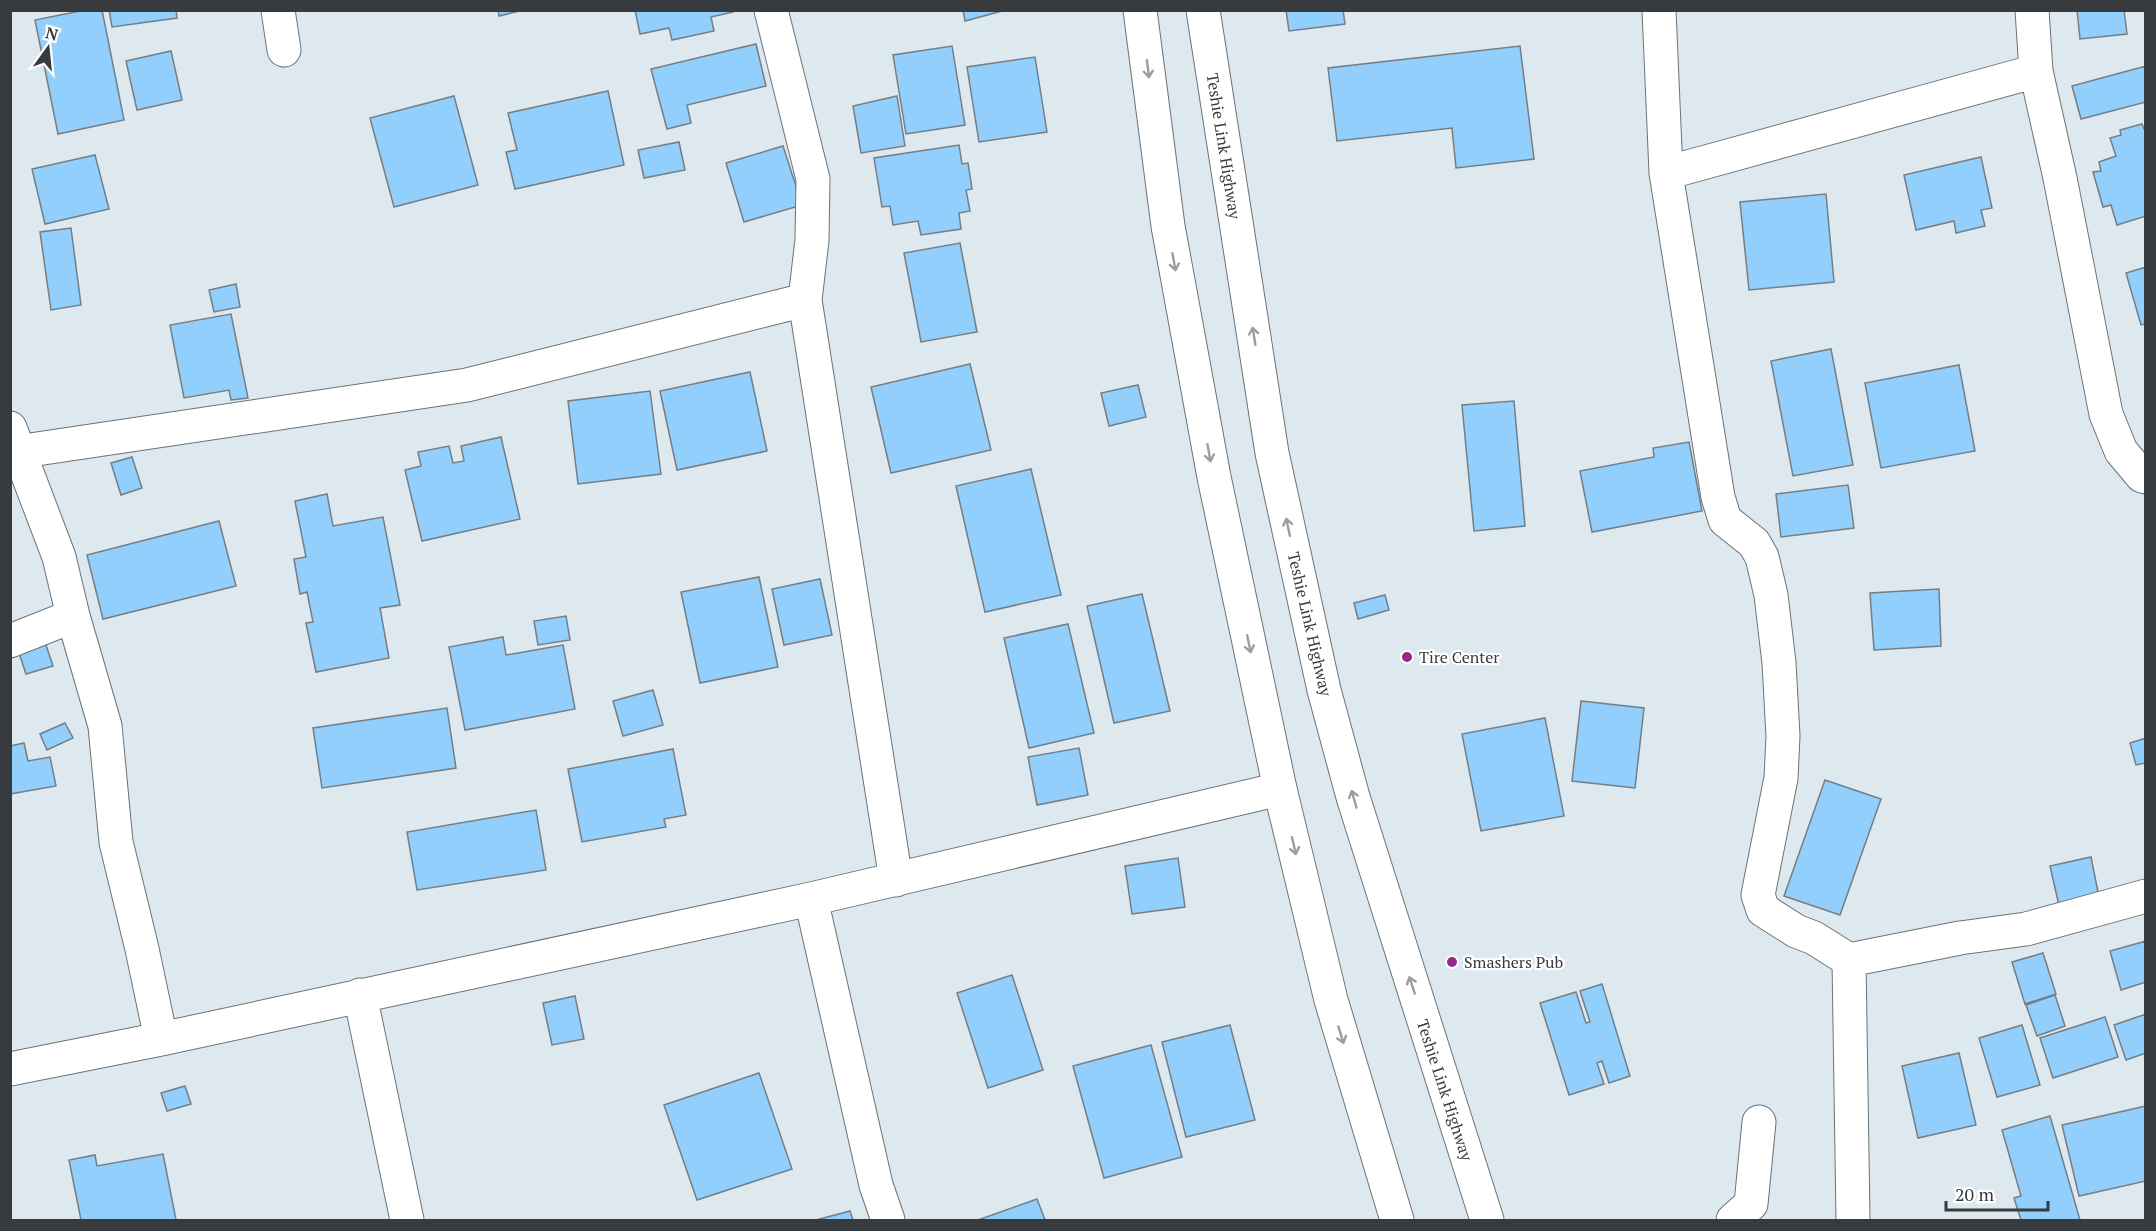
<svg xmlns="http://www.w3.org/2000/svg" width="2156" height="1231" font-family="'PT Serif',serif">
  <rect width="100%" height="100%" fill="#dee8ef"/>
  <path fill="#92cffc" stroke="#757e84" stroke-width="1.5" d="M85 10H102L124 120 58 134 35 20Z
    M109 10H176L177 18 112 27Z
    M498 10H524L499 16Z
    M635 10H732L733 12 711 17 714 31 672 40 669 28 640 34Z
    M963 10H1006L965 21Z
    M1286 10H1343L1345 24 1289 31Z
    M2077 10H2124L2127 34 2080 39Z
    M756 44 766 86 687 105 691 123 667 129 651 69Z
    M952 46 965 125 906 134 893 55Z
    M1520 46 1534 159 1456 168 1452 128 1337 141 1328 68Z
    M171 51 182 100 137 110 126 61Z
    M1035 57 1047 132 979 142 967 67Z
    M2146 66V102L2081 119 2072 86Z
    M608 91 624 165 515 189 506 152 517 150 508 113Z
    M454 96 478 185 394 207 370 118Z
    M897 96 905 146 861 153 853 106Z
    M2142 124 2144 129 2146 128V216L2117 225 2111 205 2103 207 2093 172 2101 171 2099 162 2116 156 2110 138 2121 135 2120 130Z
    M679 142 685 170 644 178 638 150Z
    M959 145 962 164 968 163 972 189 966 190 970 211 959 213 961 229 921 235 918 221 893 225 890 206 882 207 874 158Z
    M783 146 802 205 744 222 726 163Z
    M95 155 109 209 45 224 32 169Z
    M1981 157 1992 208 1981 210 1985 226 1956 233 1954 221 1916 230 1904 175Z
    M1826 194 1834 282 1749 290 1740 202Z
    M71 228 81 305 51 310 40 232Z
    M960 243 977 332 921 342 904 253Z
    M2146 267V324L2141 325 2126 273Z
    M236 284 240 307 214 312 209 290Z
    M231 314 248 398 231 400 229 390 184 398 170 325Z
    M1831 349 1853 465 1793 476 1771 361Z
    M970 364 991 450 891 473 871 387Z
    M1959 365 1975 451 1881 468 1865 383Z
    M750 372 767 451 677 470 660 391Z
    M1138 385 1146 417 1109 426 1101 393Z
    M650 391 661 474 578 484 568 401Z
    M1514 401 1525 526 1474 531 1462 405Z
    M501 437 520 519 422 541 405 470 421 466 418 452 449 446 453 463 464 461 461 446Z
    M1689 442 1702 511 1592 532 1580 471 1654 457 1653 448Z
    M132 457 142 488 121 495 111 463Z
    M1031 469 1061 595 985 612 956 486Z
    M1848 485 1854 528 1781 537 1776 494Z
    M327 494 333 526 383 517 400 605 380 608 389 658 316 672 306 623 313 622 307 592 300 594 294 559 306 557 295 501Z
    M219 521 236 586 103 619 87 555Z
    M759 577 778 667 700 683 681 592Z
    M820 579 832 635 784 645 772 589Z
    M1939 589 1941 646 1874 650 1870 593Z
    M1142 594 1170 711 1114 723 1087 606Z
    M1385 595 1389 610 1358 619 1354 603Z
    M566 616 570 640 538 645 534 621Z
    M1068 624 1094 733 1029 748 1004 638Z
    M503 637 506 655 563 645 575 709 465 730 449 647Z
    M45 642 53 666 26 674 18 650Z
    M653 690 663 725 623 736 613 701Z
    M1581 701 1644 708 1635 788 1572 781Z
    M447 708 456 768 322 788 313 728Z
    M1545 718 1564 816 1481 831 1462 734Z
    M65 723 73 738 47 750 40 734Z
    M2146 738V763L2136 765 2130 743Z
    M24 743 28 761 50 757 56 786 10 794V746Z
    M1079 748 1088 795 1037 805 1028 757Z
    M673 749 686 815 664 819 666 827 582 842 568 769Z
    M1825 780 1881 799 1840 915 1784 896Z
    M536 810 546 870 417 890 407 832Z
    M2091 857 2100 902 2060 910 2050 866Z
    M1178 858 1185 907 1132 914 1125 866Z
    M2146 941V982L2121 990 2110 951Z
    M2043 953 2056 994 2025 1004 2012 962Z
    M1012 975 1043 1070 988 1088 957 993Z
    M1602 984 1630 1076 1609 1083 1602 1061 1597 1063 1604 1084 1569 1095 1540 1003 1576 992 1586 1023 1590 1022 1580 991Z
    M2055 995 2065 1026 2037 1036 2026 1005Z
    M575 996 584 1039 552 1045 543 1003Z
    M2146 1014V1053L2126 1060 2114 1025Z
    M2105 1017 2118 1057 2053 1078 2040 1038Z
    M1230 1025 1255 1120 1186 1137 1162 1042Z
    M2022 1025 2040 1085 1997 1097 1979 1038Z
    M1151 1045 1182 1157 1104 1178 1073 1066Z
    M1959 1053 1976 1125 1918 1138 1902 1066Z
    M759 1073 792 1169 697 1200 664 1105Z
    M185 1086 191 1104 167 1111 161 1093Z
    M2146 1106V1181L2079 1196 2062 1125Z
    M2050 1116 2080 1220H2021L2014 1198 2021 1196 2002 1130Z
    M163 1154 176 1220H81L69 1160 95 1155 97 1166Z
    M1037 1199 1045 1220H978Z
    M850 1211 853 1220H816Z"/>
  <g fill="none" stroke-linecap="round" stroke-linejoin="round">
    <g stroke="#6a737a" stroke-width="35">
      <path id="minor" d="M278 10 284 50
        M771 10 813 179 812 240 805 300 896 880
        M1659 10 1666 173 1718 497 1725 520 1754 543 1762 557 1771 595 1779 663 1783 736 1781 778 1758 895 1763 910 1796 931 1814 938 1849 960 1853 1220
        M2032 10 2036 71 2060 178 2106 414 2121 451 2142 476 2146 477
        M1666 173 2036 71
        M10 428 59 557 73 616 105 726 116 842 142 949 161 1039
        M10 453 467 385 805 300
        M10 641 73 616
        M811 899 876 1185 888 1220
        M1849 960 1960 938 2026 929 2146 896
        M360 995 407 1220
        M10 1069 161 1039 811 899 1280 789
        M1733 1220 1751 1204 1759 1122"/>
    </g>
    <g stroke="#6a737a" stroke-width="35">
      <path id="major" d="M1140 10 1168 226 1214 477 1280 789 1331 1000 1397 1220
        M1203 10 1272 453 1324 690 1353 797 1487 1220"/>
    </g>
    <use href="#minor" stroke="#fff" stroke-width="33"/>
    <use href="#major" stroke="#fff" stroke-width="33"/>
  </g>
  <defs><path id="oneway-shaft" d="M-6 0H5M1.5-3L5.5 0L1.5 3" fill="none" stroke-width="1.6" stroke-linecap="round" stroke-linejoin="round" transform="scale(1.5)"/></defs>
  <g stroke="#9b9d9e">
    <use href="#oneway-shaft" transform="translate(1148 69) rotate(83)"/>
    <use href="#oneway-shaft" transform="translate(1174 262) rotate(80)"/>
    <use href="#oneway-shaft" transform="translate(1254 336) rotate(-99)"/>
    <use href="#oneway-shaft" transform="translate(1209 453) rotate(80)"/>
    <use href="#oneway-shaft" transform="translate(1288 527) rotate(-102)"/>
    <use href="#oneway-shaft" transform="translate(1249 644) rotate(78)"/>
    <use href="#oneway-shaft" transform="translate(1354 799) rotate(-106)"/>
    <use href="#oneway-shaft" transform="translate(1294 846) rotate(77)"/>
    <use href="#oneway-shaft" transform="translate(1412 985) rotate(-108)"/>
    <use href="#oneway-shaft" transform="translate(1341 1035) rotate(73)"/>
  </g>
  <g fill="#942788" stroke="#fff" stroke-width="2">
    <circle cx="1407" cy="657" r="6"/>
    <circle cx="1452" cy="962" r="6"/>
  </g>
  <g text-anchor="middle" stroke-width="4.5" stroke-linejoin="round" paint-order="stroke">
    <g font-size="16" fill="#373b3e" stroke="#fff">
      <text transform="translate(1224 146) rotate(81)" y="6">Teshie Link Highway</text>
      <text transform="translate(1310 624) rotate(77)" y="6">Teshie Link Highway</text>
      <text transform="translate(1445 1090) rotate(72)" y="6">Teshie Link Highway</text>
    </g>
    <g font-size="16" fill="#373b3e" stroke="#fff" text-anchor="start">
      <text x="1419" y="663">Tire Center</text>
      <text x="1464" y="968">Smashers Pub</text>
    </g>
  </g>
  <rect width="2156" height="1231" fill="none" stroke="#373b3e" stroke-width="24"/>
  <g transform="translate(48 48) rotate(15)" stroke="#ffffff" stroke-width="4.5" paint-order="stroke">
  <path d="M0-4.5L10 22L0 15L-10 22Z" fill="#373b3e"/>
  <text y="-9" font-size="16" font-weight="bold" text-anchor="middle" fill="#373b3e">N</text>
  </g>
  <path d="M1946 1201v9h102v-9" fill="none" stroke="#373b3e" stroke-width="3"/>
  <text x="1955" y="1201" font-size="18" fill="#373b3e" stroke="#ffffff" stroke-width="4.5" paint-order="stroke">20 m</text>
</svg>
